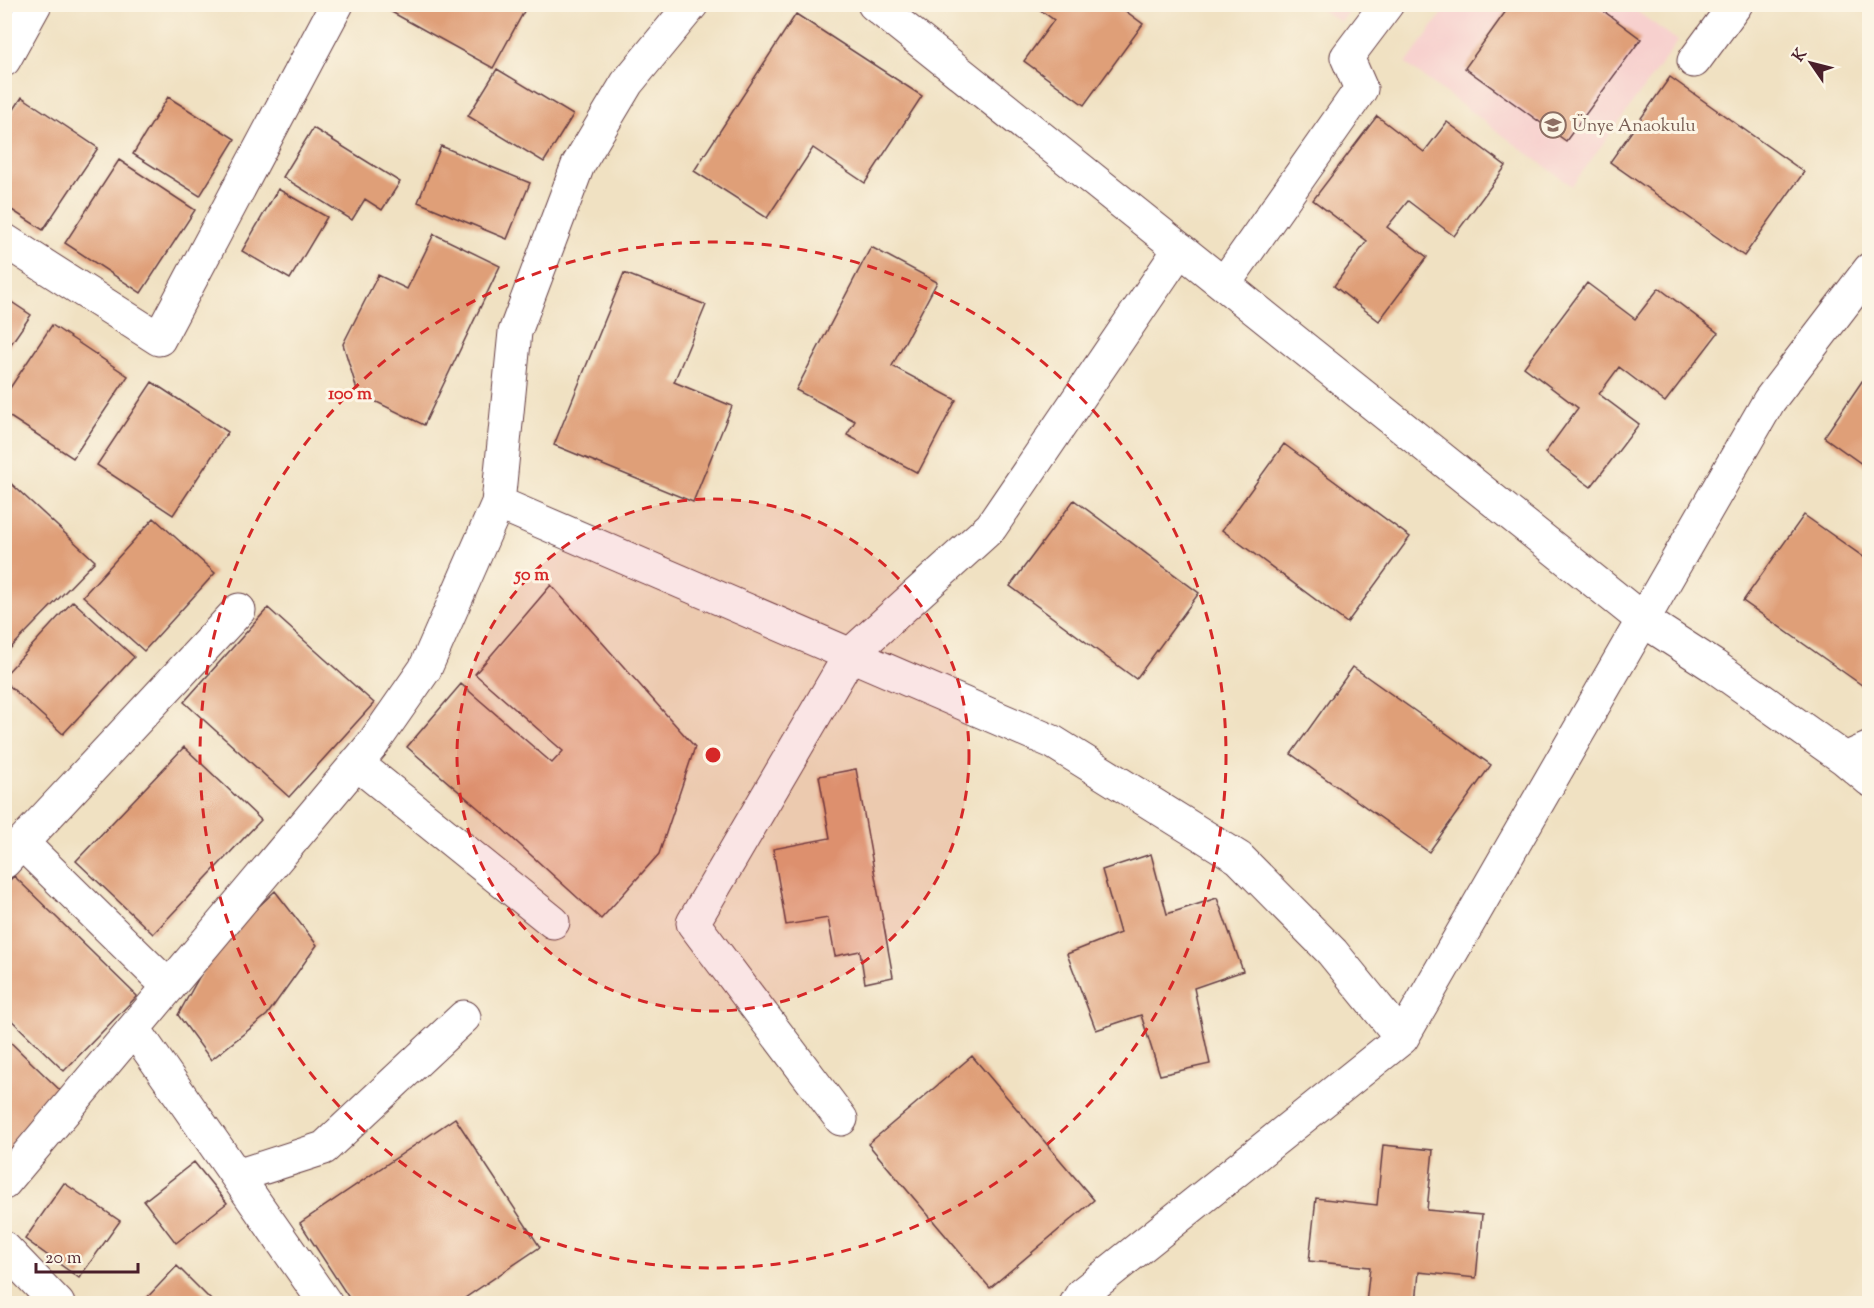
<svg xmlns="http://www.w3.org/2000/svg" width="1874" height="1308" font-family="'Sorts Mill Goudy',serif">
  <rect width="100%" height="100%" fill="#fcf5e5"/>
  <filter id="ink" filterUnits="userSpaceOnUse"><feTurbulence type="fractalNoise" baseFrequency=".0167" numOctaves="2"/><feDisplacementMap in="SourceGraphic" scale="12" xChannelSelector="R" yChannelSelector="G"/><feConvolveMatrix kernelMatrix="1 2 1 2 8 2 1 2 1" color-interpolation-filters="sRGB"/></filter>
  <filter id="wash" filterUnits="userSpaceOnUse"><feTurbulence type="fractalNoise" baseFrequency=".008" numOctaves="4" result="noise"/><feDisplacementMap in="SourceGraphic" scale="24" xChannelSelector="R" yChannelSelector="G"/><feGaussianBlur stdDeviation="1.35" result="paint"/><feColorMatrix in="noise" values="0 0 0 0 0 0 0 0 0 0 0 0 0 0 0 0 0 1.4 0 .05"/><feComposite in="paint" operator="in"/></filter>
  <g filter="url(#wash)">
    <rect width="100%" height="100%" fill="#f0e1c2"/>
    <path fill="#f7d0ce" d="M1313 5H1354L1341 22Z
      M1448 5H1628L1678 41 1572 186 1406 64Z"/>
    <g id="blocks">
      <path fill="#df9f78" d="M377 4H528L493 68Z
        M1032 4H1116L1143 24 1084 105 1024 61 1054 20Z
        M1511 4H1594L1641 39 1566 141 1465 68Z
        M796 14 922 96 865 183 813 148 767 218 694 171Z
        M497 69 573 115 544 162 468 116Z
        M1670 77 1804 172 1744 256 1610 162Z
        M22 97 98 148 43 230 4 205V125Z
        M168 97 235 139 200 196 133 154Z
        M1377 116 1424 152 1447 122 1506 166 1454 236 1408 201 1387 227 1427 257 1379 321 1334 286 1367 241 1313 200Z
        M313 128 400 182 382 210 365 199 352 220 283 177Z
        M441 146 530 183 507 239 418 202Z
        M119 160 195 210 141 293 65 243Z
        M278 189 327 217 290 279 242 251Z
        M434 234 500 266 424 425 358 393 343 344 378 275 407 289Z
        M871 247 937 282 892 366 956 400 918 473 847 435 855 421 796 390Z
        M624 273 706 305 674 382 732 406 693 502 554 445Z
        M1587 283 1635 319 1659 288 1718 333 1665 402 1619 367 1599 394 1639 424 1591 487 1545 453 1578 408 1524 367Z
        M4 297 31 315 4 354Z
        M52 325 128 376 73 458 4 413V397Z
        M1869 371V469L1824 437Z
        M152 382 228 432 173 515 97 465Z
        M1284 444 1410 537 1347 623 1222 530Z
        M4 477 95 561 4 655Z
        M1074 500 1199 593 1136 679 1010 586Z
        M1804 515 1869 561V682L1866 688 1743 601Z
        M154 518 215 573 144 651 83 596Z
        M551 585 695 747 659 854 601 919 499 826 407 747 461 684 552 763 563 751 475 674Z
        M73 601 134 657 63 734 4 681V676Z
        M268 608 374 703 289 797 184 702Z
        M1353 667 1491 765 1429 852 1291 754Z
        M184 747 261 820 153 934 76 861Z
        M856 769 893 977 865 983 860 951 835 956 828 918 786 925 773 849 830 838 819 776Z
        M1151 854 1167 914 1217 898 1243 971 1194 988 1210 1064 1160 1075 1141 1015 1096 1030 1067 954 1120 933 1102 870Z
        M14 876 137 996 64 1071 4 1013V886Z
        M275 891 317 945 267 1015 211 1060 178 1015 216 947Z
        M4 1036 65 1095 4 1159Z
        M972 1056 1094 1200 990 1288 868 1144Z
        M455 1118 540 1247 456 1304H353L300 1223Z
        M1383 1145 1433 1150 1427 1210 1482 1215 1476 1278 1419 1272 1416 1304H1366L1370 1267 1309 1261 1316 1198 1377 1205Z
        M194 1162 227 1203 176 1243 144 1201Z
        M64 1183 120 1221 79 1278 25 1239Z
        M177 1266 215 1304H141Z"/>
    </g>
  </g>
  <g filter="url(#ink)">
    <use href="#blocks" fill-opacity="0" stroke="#633c42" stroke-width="1.5"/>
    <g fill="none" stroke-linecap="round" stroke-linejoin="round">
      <g stroke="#633c42" stroke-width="35">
        <path id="minor" d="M874 4 1643 620 1714 666 1845 759 1870 748
          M4 60 35 4
          M1694 61 1736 4
          M4 240 159 339 337 4
          M1224 284 1361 89 1347 57 1387 4
          M498 503 1053 742 1239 858 1332 952 1402 1038
          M1845 759 1870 780
          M356 763 553 922
          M22 843 169 987
          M4 862 239 610
          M134 1029 326 1304
          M841 1119 693 923 850 655 991 527 1180 249
          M237 1176 324 1148 464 1017
          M4 1183 372 745 425 669 498 503 515 332 578 165 627 83 692 4
          M4 1248 58 1304
          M1076 1304 1082 1294 1402 1038 1769 401 1870 269"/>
      </g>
      <use href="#minor" stroke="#fff" stroke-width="33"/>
    </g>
  </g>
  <circle cx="713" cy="755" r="256" fill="#d62828" fill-opacity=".12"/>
  <g fill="none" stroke="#d62828" stroke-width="3" stroke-dasharray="10 8">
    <circle cx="713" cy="755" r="256"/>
    <circle cx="713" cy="755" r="513"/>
  </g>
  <defs>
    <g id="school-ring" transform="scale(1.35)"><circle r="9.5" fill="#fcf5e5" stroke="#8d6e63" stroke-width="1.5"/><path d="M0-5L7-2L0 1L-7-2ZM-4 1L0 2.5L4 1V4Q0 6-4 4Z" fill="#8d6e63"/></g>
  </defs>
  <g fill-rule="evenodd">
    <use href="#school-ring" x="1553" y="125"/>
  </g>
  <g text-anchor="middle" stroke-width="6" stroke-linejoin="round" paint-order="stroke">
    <g font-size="18" fill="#785e54" stroke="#fcf5e5" text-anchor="start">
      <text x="1572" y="131">Ünye Anaokulu</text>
    </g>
  </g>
  <circle cx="713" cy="755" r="9" fill="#d62828" stroke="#fcf5e5" stroke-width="3"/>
  <g font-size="18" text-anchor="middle" font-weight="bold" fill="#d62828" stroke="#fcf5e5" stroke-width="6" stroke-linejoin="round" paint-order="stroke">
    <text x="350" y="399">100 m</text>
    <text x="532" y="580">50 m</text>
  </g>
  <rect width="1874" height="1308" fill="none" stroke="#fcf5e5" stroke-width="24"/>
  <g transform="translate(1811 63) rotate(305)" stroke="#fcf5e5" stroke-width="4.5" paint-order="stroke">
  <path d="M0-4.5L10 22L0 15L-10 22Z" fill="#4a1f2b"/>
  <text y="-9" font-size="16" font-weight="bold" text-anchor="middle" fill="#4a1f2b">K</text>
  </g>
  <path d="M36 1263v9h102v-9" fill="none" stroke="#4a1f2b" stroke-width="3"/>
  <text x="45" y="1263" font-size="18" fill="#4a1f2b" stroke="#fcf5e5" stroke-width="4.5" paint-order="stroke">20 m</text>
</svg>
